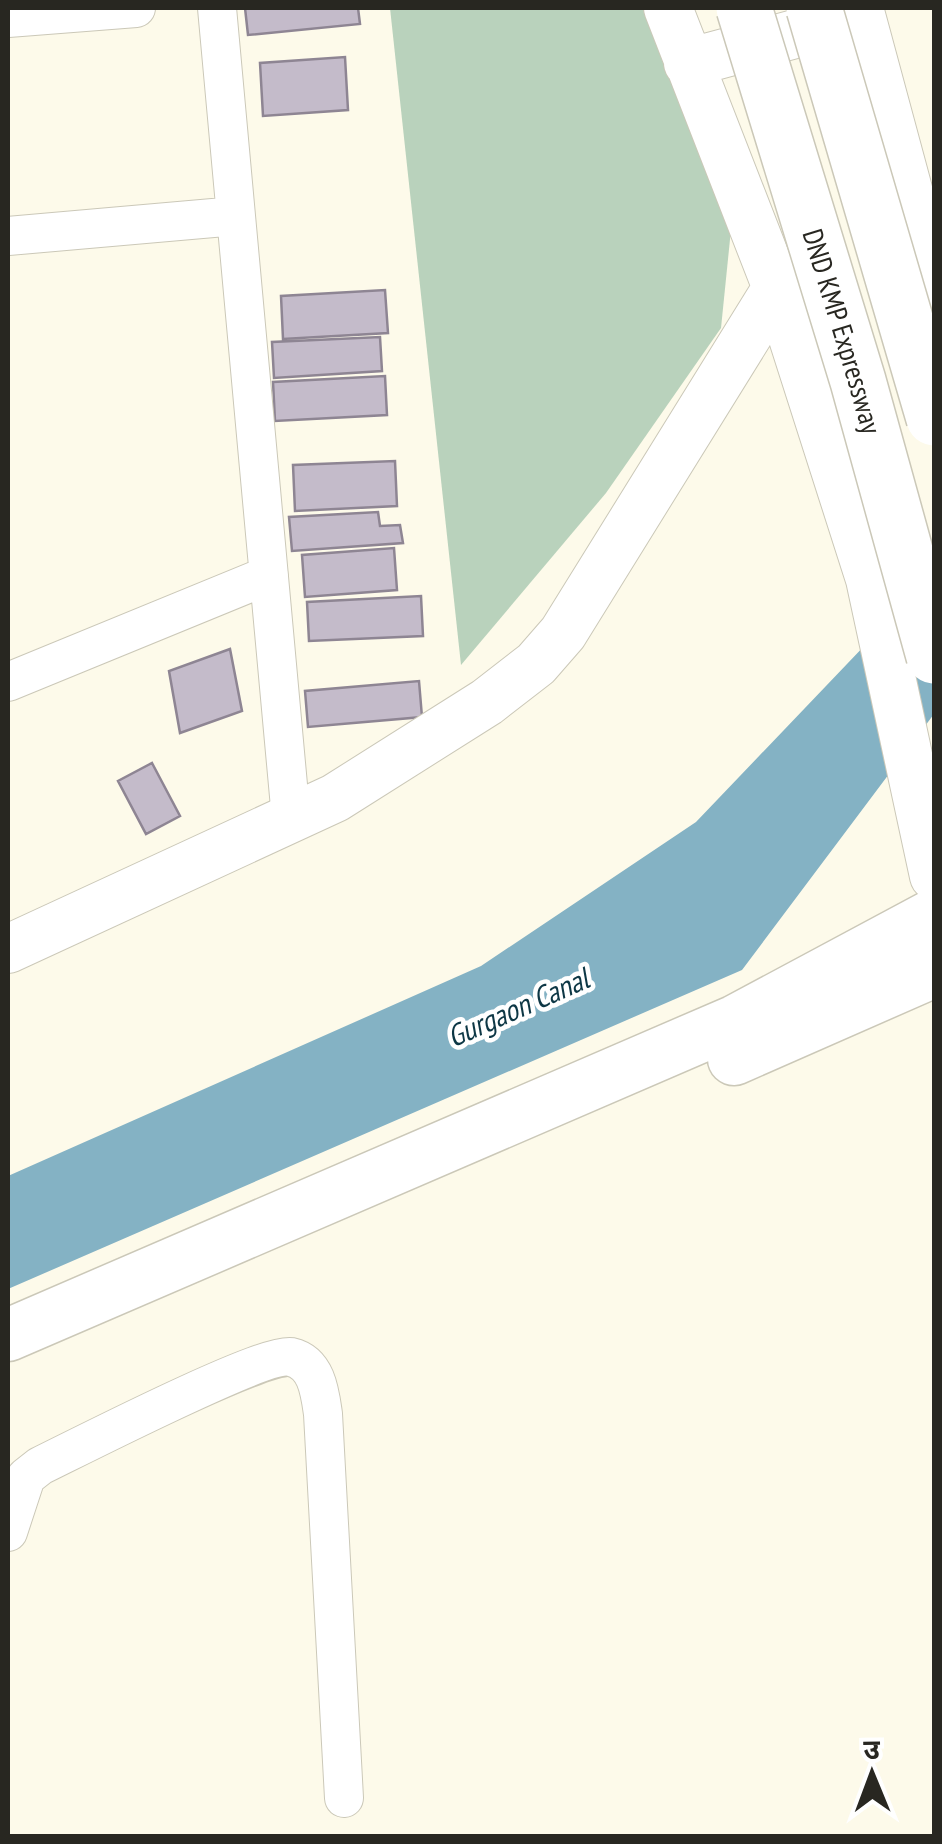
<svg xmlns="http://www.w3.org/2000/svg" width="942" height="1844" font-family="'PT Sans Narrow','Noto Sans Devanagari',sans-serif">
  <rect width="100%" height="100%" fill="#fdfaea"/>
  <path fill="#b9d2bc" d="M390 8H687L734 200 721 328 606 493 461 665Z"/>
  <path fill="#84b2c4" d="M934 560V714L742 970 8 1289V1176L481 966 696 822 868 642Z"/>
  <path fill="#c4bbca" stroke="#8e8593" stroke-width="2.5" d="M245 8H358L360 24 248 35Z
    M345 57 348 110 263 116 260 63Z
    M385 290 388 333 283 339 281 296Z
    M380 337 382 371 274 378 272 342Z
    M385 376 387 415 275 421 273 382Z
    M395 461 397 506 295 511 293 465Z
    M378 512 380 526 400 525 403 543 292 551 289 517Z
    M394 548 397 590 305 597 302 555Z
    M421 596 423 636 309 641 307 602Z
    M230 649 242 711 180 733 169 671Z
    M419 681 422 717 308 727 305 691Z
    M152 763 180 816 146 834 118 781Z"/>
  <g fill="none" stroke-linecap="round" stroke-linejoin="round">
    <g stroke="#cbc8b8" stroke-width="40">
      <path id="minor" d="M217 8 291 818
        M8 18 136 8
        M8 236 236 216
        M8 682 269 575
        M8 1532 26 1477 40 1466C77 1448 264 1352 291 1357 317 1363 320 1393 323 1414L344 1798"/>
    </g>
    <g stroke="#cbc8b8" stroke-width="50">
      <path id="tertiary" d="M668 8 777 288 870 579 934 876
        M859 8 934 286
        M688 63 854 18
        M8 949 335 798 487 702 536 664 563 633 777 288"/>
    </g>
    <g stroke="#cbc8b8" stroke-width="55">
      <path id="secondary" d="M734 1059 934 971
        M8 1335 736 1021 934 915"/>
    </g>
    <use href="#minor" stroke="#fff" stroke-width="38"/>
    <use href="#tertiary" stroke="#fff" stroke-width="48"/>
    <use href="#secondary" stroke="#fff" stroke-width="52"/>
    <g stroke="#cbc8b8" stroke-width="58" stroke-linecap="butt">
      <g id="trunk-bridge">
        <path id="s1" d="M744 8 858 381 934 656"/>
        <path d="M814 8 934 418"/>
      </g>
    </g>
    <use href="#trunk-bridge" stroke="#fff" stroke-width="55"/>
  </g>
  <g text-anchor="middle" stroke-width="9" stroke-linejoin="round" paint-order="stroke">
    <g font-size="28" fill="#282721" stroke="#fff">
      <text dy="10" stroke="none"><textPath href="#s1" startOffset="338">DND KMP Expressway</textPath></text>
    </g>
    <g font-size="30" font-style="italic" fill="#0d3745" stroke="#fff">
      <text transform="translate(518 1008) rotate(-24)" y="10">Gurgaon Canal</text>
    </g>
  </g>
  <rect width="942" height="1844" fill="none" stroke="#282721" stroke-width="20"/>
  <g transform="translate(872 1774) rotate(359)" stroke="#ffffff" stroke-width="8" paint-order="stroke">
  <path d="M0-8L18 38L0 25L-18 38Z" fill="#282721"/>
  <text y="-15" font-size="28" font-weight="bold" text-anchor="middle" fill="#282721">उ</text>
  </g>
</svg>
